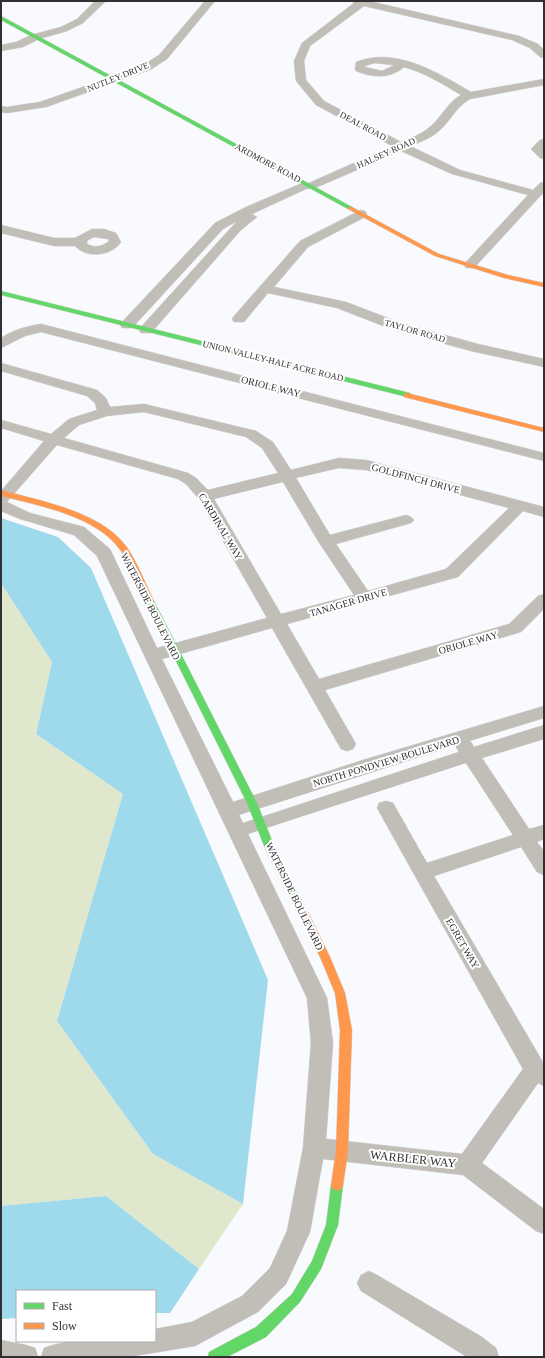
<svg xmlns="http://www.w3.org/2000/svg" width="545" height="1358" font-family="Georgia,serif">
  <rect width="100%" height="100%" fill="#f9fafd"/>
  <path fill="#dfe7cd" d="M1 583 52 662 36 734 123 794 57 1021 153 1154 243 1204 199 1269 106 1196 1 1206Z"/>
  <path fill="#9fd9ec" d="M1 518 58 537 91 568 268 980 243 1204 153 1154 57 1021 123 794 36 734 52 662 1 583Z
    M106 1196 199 1269 170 1313H155V1291H17V1318L1 1319V1206Z"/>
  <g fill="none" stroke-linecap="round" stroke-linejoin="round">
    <g stroke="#d6d6d8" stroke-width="1">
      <path id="street" d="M95 1H106L83 23 67 31 39 39 23 47 1 51V45L16 42 31 35 61 27 77 19Z
        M205 1H215L167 59 150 70 46 107 7 113 1 112V106L7 107 40 102 142 66 159 55Z
        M351 1H369L519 36 538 44 544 50V58L540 57 530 48 512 40 364 6 310 46 304 61 306 80 324 101 401 142C412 138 424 133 432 125 443 115 448 102 461 95 443 84 425 73 404 67 390 79 373 78 356 71L355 69 356 62C396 46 438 73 471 92L544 79V85L470 99C456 107 451 120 440 130 432 138 420 142 410 146L460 170 533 190 540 183 544 182V192L474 268H466L464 265 466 262 528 195 452 174 401 151 315 188 306 189 252 214 257 217 241 230 151 333H141L139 330 141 327 237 221 223 229 132 328H122L120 325 122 322 215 223 246 207 300 184 309 183 392 146 316 105 296 81 294 61 302 43 354 3ZM375 63 394 65 382 71 365 67V66Z
        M544 139V159L540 158 531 149 540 140Z
        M361 210 365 211 367 214 365 217 308 247 274 287 346 302 401 323 478 344 544 359V367L471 351 391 329 337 308 268 293 244 322H234L232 319 234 316 300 241Z
        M1 225 54 238H75L92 229H104L116 233 121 242C112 256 87 259 75 246H54L1 233ZM94 237 108 239 109 241C102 247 95 248 87 244V241Z
        M41 324 544 453V461L41 332 25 336 1 348V338C13 330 27 326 41 324Z
        M1 363 97 390 106 398 110 407 144 404 256 431 273 442 291 470 339 458 366 460 544 507V517L523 511 458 577 287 624 319 679 509 624 538 596 544 594V609L521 632 325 690 356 744 353 749 347 751 341 749 272 628 162 659 233 802 363 760 544 706V718L469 741 471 742 474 747 544 725V739L482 758 529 829 544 825V839L537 842 544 851V875L537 872 521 847 434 876 544 1064V1086L538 1083 482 1163 544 1209V1234L536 1231 463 1175 323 1159 310 1232 286 1284 258 1312 195 1346 128 1357H41L44 1348C75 1336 122 1341 155 1341V1329L192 1322 242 1296 270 1268 287 1231 303 1148 311 1043 307 998 97 556 74 535 20 519 1 511V491L44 441 1 428V420L51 434 69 419 97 410 95 403 87 396 1 371ZM144 412 246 437 262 448 278 473 208 490 196 478 188 473 64 438 79 425 107 416ZM57 445 178 479 186 484 199 499 267 618 157 648 110 549 84 527 30 513 7 502ZM339 468 366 470 509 508 446 569 368 591 336 544 411 523 414 520 411 517 406 515 330 535 296 478ZM283 482 318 541 354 595 281 614 214 499ZM457 745 456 747 459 752 243 823 239 815ZM466 763 513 835 427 863 393 803 386 801 379 803 377 808 523 1069 462 1154 326 1139 333 1043 327 998 248 834Z
        M369 1271 377 1275 482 1337 496 1348 499 1357H467L361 1291 357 1283 361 1275Z
        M1 1340 26 1345 35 1348 38 1357H1Z"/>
    </g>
    <g stroke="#d6d6d8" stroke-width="1">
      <path id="fast" d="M1 16 352 207 353 208 348 209 1 20Z
        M1 291 410 393 411 395 407 397 1 295Z
        M150 598 154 601 257 803 275 848 309 915 308 918 304 919 300 918 265 848 247 803 146 601Z
        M337 1179 341 1181 343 1185 338 1225 321 1269 300 1302 266 1337 227 1357H208L209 1352 256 1327 292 1294 312 1261 326 1225 331 1185 333 1181Z"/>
    </g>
    <g stroke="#d6d6d8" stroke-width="1">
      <path id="slow" d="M348 207H352L439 254 508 275 544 283V287L504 278 435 256 348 209Z
        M404 393H407L544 428V432L404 397Z
        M1 490C40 501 100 511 126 546 138 563 145 583 154 601L153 603H147C137 586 132 567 121 551 97 516 40 506 1 496Z
        M304 911 308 912 330 957 345 993 352 1030 348 1151 343 1185 341 1189 337 1191 333 1189 331 1185 336 1151 340 1030 335 993 320 957 299 915 300 912Z"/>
    </g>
    <use href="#street" fill="#c1beb8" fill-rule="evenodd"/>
    <use href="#fast" fill="#63d668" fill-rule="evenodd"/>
    <use href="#slow" fill="#ff974d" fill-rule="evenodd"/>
  </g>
  <g text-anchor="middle" stroke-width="4" stroke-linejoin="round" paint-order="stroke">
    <g font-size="9" fill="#303032" stroke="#fff">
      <text transform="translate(118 77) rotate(-22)" y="3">NUTLEY DRIVE</text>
      <text transform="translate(363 126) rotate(28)" y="3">DEAL ROAD</text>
      <text transform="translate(386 153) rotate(-24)" y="3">HALSEY ROAD</text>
      <text transform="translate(268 163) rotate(28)" y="3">ARDMORE ROAD</text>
      <text transform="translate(415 331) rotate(16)" y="3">TAYLOR ROAD</text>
      <text transform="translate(273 361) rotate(14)" y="3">UNION VALLEY-HALF ACRE ROAD</text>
    </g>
    <g font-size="10" fill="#303032" stroke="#fff">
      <text transform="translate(271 386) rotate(14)" y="4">ORIOLE WAY</text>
      <text transform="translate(416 478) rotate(15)" y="4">GOLDFINCH DRIVE</text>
      <text transform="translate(221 526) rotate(59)" y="4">CARDINAL WAY</text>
      <text transform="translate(348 602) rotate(-16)" y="4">TANAGER DRIVE</text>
      <text transform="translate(151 606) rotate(63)" y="4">WATERSIDE BOULEVARD</text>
      <text transform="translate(468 642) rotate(-16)" y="4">ORIOLE WAY</text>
      <text transform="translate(386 761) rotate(-17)" y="4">NORTH PONDVIEW BOULEVARD</text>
      <text transform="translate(295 896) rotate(64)" y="4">WATERSIDE BOULEVARD</text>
      <text transform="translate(463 943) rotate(60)" y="4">EGRET WAY</text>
    </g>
    <g font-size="12" fill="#303032" stroke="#fff">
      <text transform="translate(413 1159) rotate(6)" y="4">WARBLER WAY</text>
    </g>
  </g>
  <rect width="545" height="1358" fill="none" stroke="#303032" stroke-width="4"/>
  <rect x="16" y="1290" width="140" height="52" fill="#ffffff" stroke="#acacad"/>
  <rect x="24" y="1303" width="20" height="6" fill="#63d668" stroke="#acacad"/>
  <text x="52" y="1310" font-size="12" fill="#303032">Fast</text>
  <rect x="24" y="1323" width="20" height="6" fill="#ff974d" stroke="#acacad"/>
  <text x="52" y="1330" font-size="12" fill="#303032">Slow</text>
</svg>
